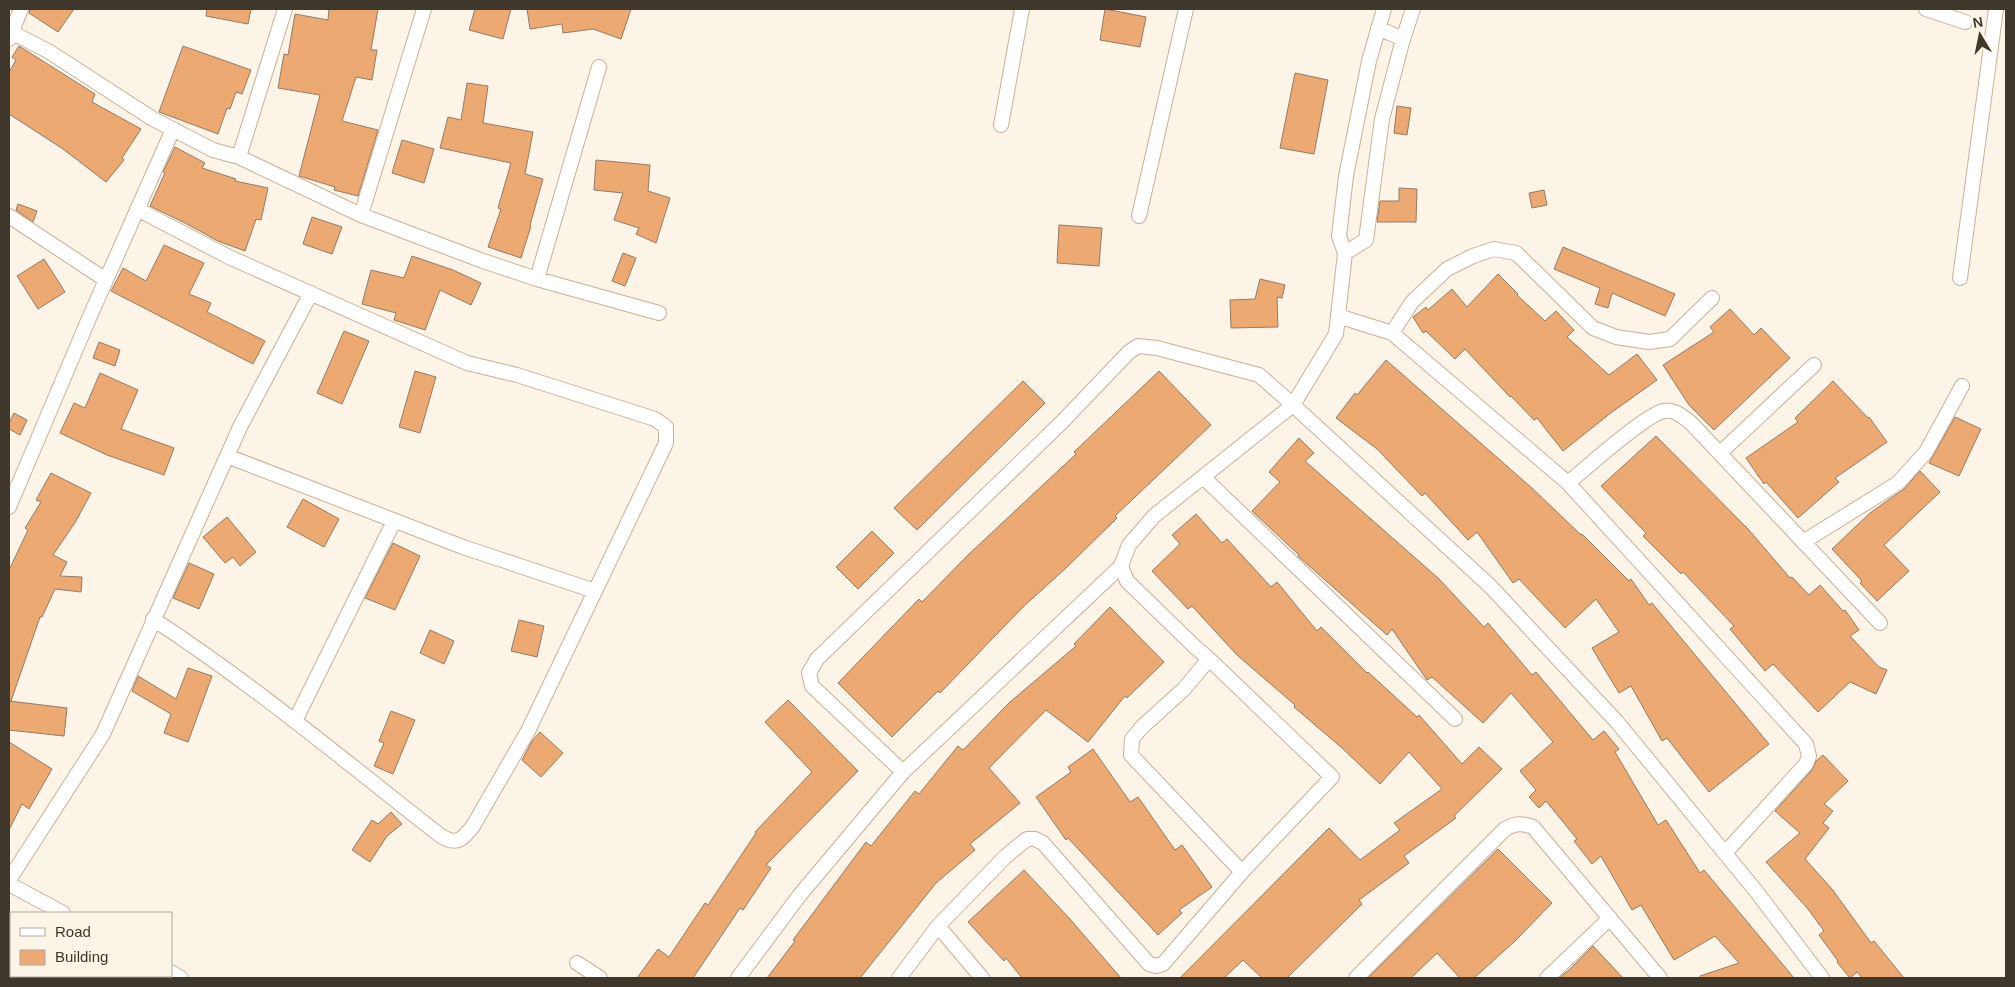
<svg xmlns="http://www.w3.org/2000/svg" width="2015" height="987" font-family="Helvetica,sans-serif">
  <rect width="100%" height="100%" fill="#fdf4e8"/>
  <path fill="#eca971" stroke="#947a65" d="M30 9H74L58 32 29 13Z
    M207 9H251L248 24 206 16Z
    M329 9H378L371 50H377L372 80 356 77 342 121 378 130 358 196 334 190 335 187 299 176 320 95 278 88 284 54 288 55 295 14 328 20Z
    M475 9H511L503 39 469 30Z
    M527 9H631L621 39 593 29 563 33 562 24 530 29Z
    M1105 9 1146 17 1140 47 1100 40Z
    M19 46 95 94 92 102 141 129 122 158 124 160 106 182 63 149 9 114V72L16 60 12 57Z
    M183 46 251 70 242 94 236 92 230 109 227 108 218 134 159 112Z
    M1295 73 1328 80 1314 154 1280 148Z
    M467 83 488 86 483 123 533 132 525 174 543 179 530 225 531 226 521 258 488 247 501 209 498 208 511 163 440 148 448 117 461 120Z
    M1397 106 1411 108 1407 135 1394 133Z
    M402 140 434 149 424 183 392 173Z
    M175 147 205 163 202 168 236 179 235 181 268 188 261 220 256 219 245 251 218 241 185 223 150 206 165 173 163 172Z
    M596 160 650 165 648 191 670 198 656 243 636 234 639 228 614 220 623 193 594 190Z
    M1399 188 1417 189 1416 222H1377L1380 201H1399Z
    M1544 190 1547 205 1532 208 1529 193Z
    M18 204 37 211 33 222 16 210Z
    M312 217 342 227 332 254 303 244Z
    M1059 225 1102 228 1099 266 1057 263Z
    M164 245 204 263 189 294 211 303 207 312 265 341 253 364 111 291 123 268 146 281Z
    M1563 247 1675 294 1665 316 1612 293 1608 308 1595 304 1600 288 1554 269Z
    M623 253 636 258 625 286 612 281Z
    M412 256 453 270 481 283 471 305 440 290 425 330 394 320 396 313 362 304 371 270 404 278Z
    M44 259 65 292 38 309 17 276Z
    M1498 274 1518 294 1517 295 1545 321 1556 311 1574 330 1567 337 1609 375 1637 354 1657 380 1612 412 1563 451 1537 418 1534 420 1511 396 1510 397 1465 349 1455 359 1426 331 1423 333 1413 317 1426 307 1428 310 1452 289 1467 307Z
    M1260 279 1285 285 1282 298 1277 297 1278 327 1231 328 1230 300 1255 299Z
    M1730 309 1754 335 1761 328 1790 358 1714 430 1689 405 1663 365 1714 332 1710 327Z
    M344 331 369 341 342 404 317 393Z
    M99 342 120 350 115 366 93 358Z
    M1386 360 1533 489 1581 535 1582 534 1629 581 1631 579 1649 605 1652 603 1769 744 1709 792 1667 738 1662 741 1631 686 1619 693 1592 648 1619 632 1596 599 1565 628 1519 579 1513 583 1477 532 1468 540 1425 493 1422 496 1377 449 1336 418 1355 393 1357 395Z
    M415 371 436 377 420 433 399 427Z
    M1159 371 1211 425 1115 516 1117 518 1066 568 1023 607 940 693 938 691 892 737 838 683 919 599 922 602 969 554 1076 454 1074 452Z
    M100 373 138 390 121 429 174 448 164 475 107 455 60 433 74 403 85 408Z
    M1023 381 1045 403 917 530 894 508Z
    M1833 381 1868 418 1869 417 1887 442 1835 478 1839 482 1798 518 1766 482 1764 484 1746 458 1798 422 1795 418Z
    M14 413 27 420 20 435 9 429V423Z
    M1955 417 1981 429 1959 476 1929 463Z
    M1656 436 1748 529 1790 578 1792 577 1809 595 1820 585 1843 611 1845 610 1859 630 1850 636 1879 667 1887 670 1876 694 1850 682 1818 712 1773 664 1765 671 1730 629 1734 626 1683 572 1681 574 1643 536 1646 533 1601 486Z
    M1299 438 1314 453 1305 461 1438 578 1484 627 1488 623 1532 675 1536 672 1593 740 1604 731 1619 749 1615 752 1658 825 1666 820 1700 873 1704 870 1794 978H1700V976L1739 963 1715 936 1674 960 1641 905 1632 910 1601 856 1592 864 1574 841 1577 839 1546 801 1539 808 1529 797 1536 790 1520 771 1553 742 1511 693 1483 723 1432 677 1427 680 1392 629 1387 635 1298 556 1299 555 1252 511 1280 482 1269 472Z
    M1920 471 1940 492 1884 545 1909 571 1877 601 1860 583 1862 581 1832 549 1870 513 1904 489Z
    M51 473 91 493 76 521 53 555 67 562 60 576 82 577 81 592 55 589 42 617H40L11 701 9 700V570L28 530 25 528 41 502 36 500Z
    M303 499 339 519 324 547 287 527Z
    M1196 514 1222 543 1227 539 1271 587 1277 582 1317 631 1321 627 1367 673 1368 672 1417 717 1419 715 1462 764 1479 747 1502 769 1454 816 1456 818 1404 856 1409 863 1359 900 1362 904 1287 978H1262L1243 960 1224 978H1180L1329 828 1360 860 1400 830 1394 823 1442 789 1409 752 1380 784 1342 748 1294 707 1295 705 1237 655 1192 606 1188 609 1152 571 1180 544 1172 535Z
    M227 517 256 552 240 566 233 557 225 563 203 537Z
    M872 531 894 553 858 589 836 567Z
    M393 543 420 556 395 610 365 598Z
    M189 563 214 574 199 609 173 598Z
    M1110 607 1164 662 1127 698 1125 696 1088 742 1046 710 989 768 1020 803 970 844 975 850 936 883 860 978H767L795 941 793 940 866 842 871 846 915 791 919 794 958 746 963 750 1010 702 1076 646 1074 644Z
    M519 620 544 626 537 657 511 651Z
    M430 630 454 641 444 664 420 653Z
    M188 668 212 676 188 742 164 733 171 714 132 691 138 676 176 699Z
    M788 700 858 771 766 865 771 868 743 910 740 908 693 978H637L658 949 669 957 705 903 708 905 756 833 755 832 812 772 765 722Z
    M9 701 67 708 64 736 9 730Z
    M391 711 415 720 393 774 374 766 384 743 379 741Z
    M540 732 563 753 541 777 522 760 532 741Z
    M9 742 52 769 29 809 22 804 9 830Z
    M1093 749 1130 802 1138 797 1175 850 1182 845 1212 887 1179 910 1182 913 1158 935 1068 838 1066 840 1036 797 1071 772 1068 767Z
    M1823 755 1848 781 1824 804 1833 811 1823 823 1829 828 1805 859 1832 889 1871 943 1874 941 1904 978H1862L1857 972 1850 978 1837 962 1838 961 1819 935 1824 931 1808 909 1766 862 1800 833 1775 811 1812 770 1816 761Z
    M391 812 402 824 387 836 370 862 352 850 372 820 378 824Z
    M1498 849 1552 903 1515 941 1474 978H1460L1437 953 1411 978H1368Z
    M1024 870 1069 918 1121 978H1022L1006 958 1004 961 968 922Z
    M1593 946 1623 978H1559L1568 971Z"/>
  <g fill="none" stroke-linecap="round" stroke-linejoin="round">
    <g stroke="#c6b195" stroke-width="16">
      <path id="street" d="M1926 9 1965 22
        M1378 28 1403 39
        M9 31 48 51 153 119 213 150 239 157 361 215 483 261 537 279 659 313
        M9 39 21 9
        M1001 125 1022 9
        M239 157 285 9
        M137 209 229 257 467 363 517 375 655 419 666 427V443L528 731 473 826C463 839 457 846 441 836 346 762 254 685 153 619
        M361 215 424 9
        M9 216 106 280
        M1139 216 1186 9
        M1345 253 1366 240 1382 119 1403 39 1413 9
        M1960 278 1996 9
        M537 279 599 67
        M1338 316 1392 333 1568 483 1806 744 1809 756 1806 764 1725 853
        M1392 333 1412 302 1447 269 1473 256 1494 249 1516 253 1593 328 1616 337 1649 342 1670 339 1712 298
        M1720 453 1814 365
        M227 456 463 547 595 591
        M1203 477 1455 719
        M1568 483C1585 469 1646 414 1664 411 1675 409 1683 417 1691 423L1880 623
        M9 507 90 316 173 129
        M1803 542 1898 483 1926 452 1962 386
        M295 721 394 521
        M903 772 812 686 809 673 817 659 1061 423 1129 352 1138 346 1157 348 1259 375 1293 405 1490 586 1617 722 1756 891 1822 978
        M1242 872 1131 755 1132 739 1142 727 1184 689 1209 659 1194 646 1127 581 1121 566 1129 545 1154 516 1293 405 1336 334 1345 253 1339 236 1346 176 1369 61 1384 9
        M9 880 103 734 240 427 311 293
        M9 884 63 913
        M938 926 982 978
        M577 963 600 978
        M171 972 181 978
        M738 978 799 896 903 772 1121 566
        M899 978 938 926 1006 856 1027 839H1035L1043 843 1149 964 1156 966 1163 964 1242 872 1332 777 1209 659
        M1356 978 1505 829C1516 823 1522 823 1533 827L1660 978
        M1547 978 1610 918"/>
    </g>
    <use href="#street" stroke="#fff" stroke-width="14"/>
  </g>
  <rect width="2015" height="987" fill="none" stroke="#40372c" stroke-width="20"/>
  <rect x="10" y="912" width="162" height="65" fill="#fdf4e8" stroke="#b1a89d"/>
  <rect x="20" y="928" width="25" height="8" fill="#ffffff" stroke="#b1a89d"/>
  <text x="55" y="937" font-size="15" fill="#40372c">Road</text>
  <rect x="20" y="950" width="25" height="15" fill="#eca971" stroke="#b1a89d"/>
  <text x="55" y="962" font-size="15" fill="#40372c">Building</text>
  <g transform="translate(1980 35) rotate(350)" stroke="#fdf4e8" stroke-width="4" paint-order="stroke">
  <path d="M0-4L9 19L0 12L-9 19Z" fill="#40372c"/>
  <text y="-8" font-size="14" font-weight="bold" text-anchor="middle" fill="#40372c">N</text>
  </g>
</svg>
